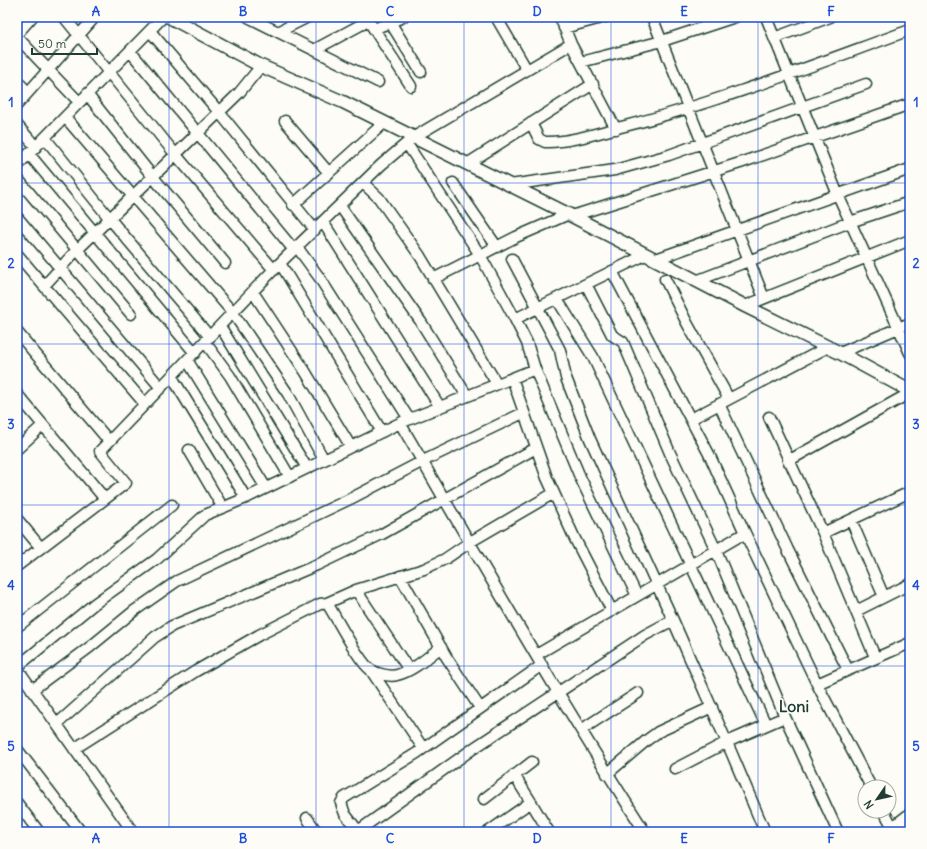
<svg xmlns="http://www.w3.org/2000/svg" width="927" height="849" font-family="Delius,sans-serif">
  <rect width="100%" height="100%" fill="#fdfcf7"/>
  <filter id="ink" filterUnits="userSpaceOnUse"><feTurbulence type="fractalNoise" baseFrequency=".025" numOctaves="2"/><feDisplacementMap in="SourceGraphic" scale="8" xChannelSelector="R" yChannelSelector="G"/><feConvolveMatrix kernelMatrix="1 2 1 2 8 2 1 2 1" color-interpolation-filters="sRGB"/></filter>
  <g filter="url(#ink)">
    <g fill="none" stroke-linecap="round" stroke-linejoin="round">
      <g stroke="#1f3d34" stroke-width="13">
        <path id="minor" d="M64 17 176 155 274 270
          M248 17 378 82
          M366 17 411 86
          M496 17 527 70
          M560 17 571 44 616 129
          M652 17 764 298
          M766 17 838 195 910 353
          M390 22 421 72
          M564 28 605 17
          M374 29 403 17
          M150 31 219 112 315 230
          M278 32 308 17
          M17 34 32 17
          M17 37 79 102
          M774 38 830 17
          M314 50 368 21
          M130 51 294 250
          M581 62 662 41 735 17
          M17 81 28 92
          M87 94 153 177 225 263
          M17 105 95 17
          M65 117 233 313 288 394 324 460
          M285 121 329 173
          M531 123 539 139 545 142C569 143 601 132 625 126 722 101 816 64 910 30
          M17 125 36 147
          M45 138 110 219 210 337
          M407 144 480 255 515 319
          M29 154 195 353
          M467 164 593 84
          M17 166 163 17
          M17 178 131 314
          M363 183 379 198 420 256 497 384
          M453 183 497 247
          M510 185 615 170 669 155 866 84
          M293 205 384 123
          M340 206 421 322 467 396
          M572 216 740 163 910 104
          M17 217 161 388
          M323 222 440 407
          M297 247 319 277 409 419
          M17 254 44 286 74 253 239 93 261 66
          M512 259 560 350 566 378 590 439 673 620 732 754 765 832
          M656 259 910 169
          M280 263 382 432
          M433 279 516 237 569 214
          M665 279 687 323 729 399
          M696 281 850 222 910 202
          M586 284 612 335 623 342 670 453 716 550 785 717 838 832
          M44 286 145 404
          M253 292 305 371 351 447
          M557 299 593 357 766 725
          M745 306 910 240
          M220 326 307 468
          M17 332 109 441
          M205 342 230 376 290 477
          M840 353 910 323
          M187 360 266 488
          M535 369 580 477 637 596
          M172 377 246 498
          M512 378 547 478 575 539 612 611
          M17 394 105 499
          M719 404 788 550 848 670
          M769 417 823 533 875 657
          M691 419 828 347
          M400 423 535 369 527 343 515 319 645 255
          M17 449 43 425
          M189 450 223 508
          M788 461 910 393
          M17 519 41 548
          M851 520 884 597
          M745 533 817 684 871 787
          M823 533 910 492
          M17 566 126 483 100 451 280 263 381 165 414 137 571 44
          M400 576 447 658 480 708
          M356 590 409 670
          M327 603C336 617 359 662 371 670 378 674 390 677 397 675 413 671 428 657 441 647
          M856 611 910 584
          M17 627 172 505
          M536 655 745 533 709 454 612 271
          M17 667 94 604 157 559 205 515 246 498 400 423C480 560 559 699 645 832
          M17 668 133 832
          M370 669 423 748
          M817 684 910 643
          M32 690 90 647 134 611 177 581 350 499 423 461 523 413
          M57 724 155 637 172 626 317 565 382 534 536 448
          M581 730 638 693
          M17 749 81 832
          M74 749 196 671 259 635 320 604 327 603 356 590 424 569 445 559 470 542 554 493
          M675 769 727 742 785 717
          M607 774 647 740 658 732 712 707
          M484 799 532 762
          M531 802 549 832
          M17 803 39 832
          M884 811 894 830
          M307 818 317 832
          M358 831 474 748 645 635 673 620
          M359 832 345 814 341 803 344 798 417 753 542 665
          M488 832 531 802 514 775"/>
      </g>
      <g stroke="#1f3d34" stroke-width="15">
        <path id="tertiary" d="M169 17 261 66 343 102 572 216 745 306 840 353 910 391"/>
      </g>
      <g stroke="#1f3d34" stroke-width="20">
        <path id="trunk" d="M892 832 910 818"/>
      </g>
      <use href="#minor" stroke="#fdfcf7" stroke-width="10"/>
      <use href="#tertiary" stroke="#fdfcf7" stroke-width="12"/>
      <use href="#trunk" stroke="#fdfcf7" stroke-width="17"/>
    </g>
  </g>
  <path fill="none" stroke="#1d4ed8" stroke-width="1" stroke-opacity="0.55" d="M169 17V832M316 17V832M464 17V832M611 17V832M758 17V832M17 183H910M17 344H910M17 505H910M17 666H910"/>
  <g text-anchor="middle" stroke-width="3.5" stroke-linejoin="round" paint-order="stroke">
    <g font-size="16" font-weight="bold" fill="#1f3d34" stroke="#fdfcf7">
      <text x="794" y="712">Loni</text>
    </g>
  </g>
  <rect width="927" height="849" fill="none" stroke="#fdfcf7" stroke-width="44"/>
  <g transform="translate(877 799) rotate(236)"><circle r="19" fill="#fdfcf7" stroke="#a4b0a9"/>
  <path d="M0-3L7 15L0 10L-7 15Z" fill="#1f3d34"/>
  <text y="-6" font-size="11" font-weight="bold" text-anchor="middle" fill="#1f3d34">N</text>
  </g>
  <path d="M32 48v6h65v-6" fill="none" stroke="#1f3d34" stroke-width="2"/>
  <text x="38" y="48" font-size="12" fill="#1f3d34" stroke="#fdfcf7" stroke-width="3" paint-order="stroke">50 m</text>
  <rect x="22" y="22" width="883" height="805" fill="none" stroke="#1d4ed8" stroke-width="1.5"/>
  <g font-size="13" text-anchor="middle" font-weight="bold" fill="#1d4ed8">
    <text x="96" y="16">A</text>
    <text x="243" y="16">B</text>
    <text x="390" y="16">C</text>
    <text x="537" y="16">D</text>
    <text x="684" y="16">E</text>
    <text x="831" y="16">F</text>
    <text x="11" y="107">1</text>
    <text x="916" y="107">1</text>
    <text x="11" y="268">2</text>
    <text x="916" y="268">2</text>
    <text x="11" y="429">3</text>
    <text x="916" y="429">3</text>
    <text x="11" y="590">4</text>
    <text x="916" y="590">4</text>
    <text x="11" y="751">5</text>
    <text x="916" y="751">5</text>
    <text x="96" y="843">A</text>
    <text x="243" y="843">B</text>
    <text x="390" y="843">C</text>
    <text x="537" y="843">D</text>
    <text x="684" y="843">E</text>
    <text x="831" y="843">F</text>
  </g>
</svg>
